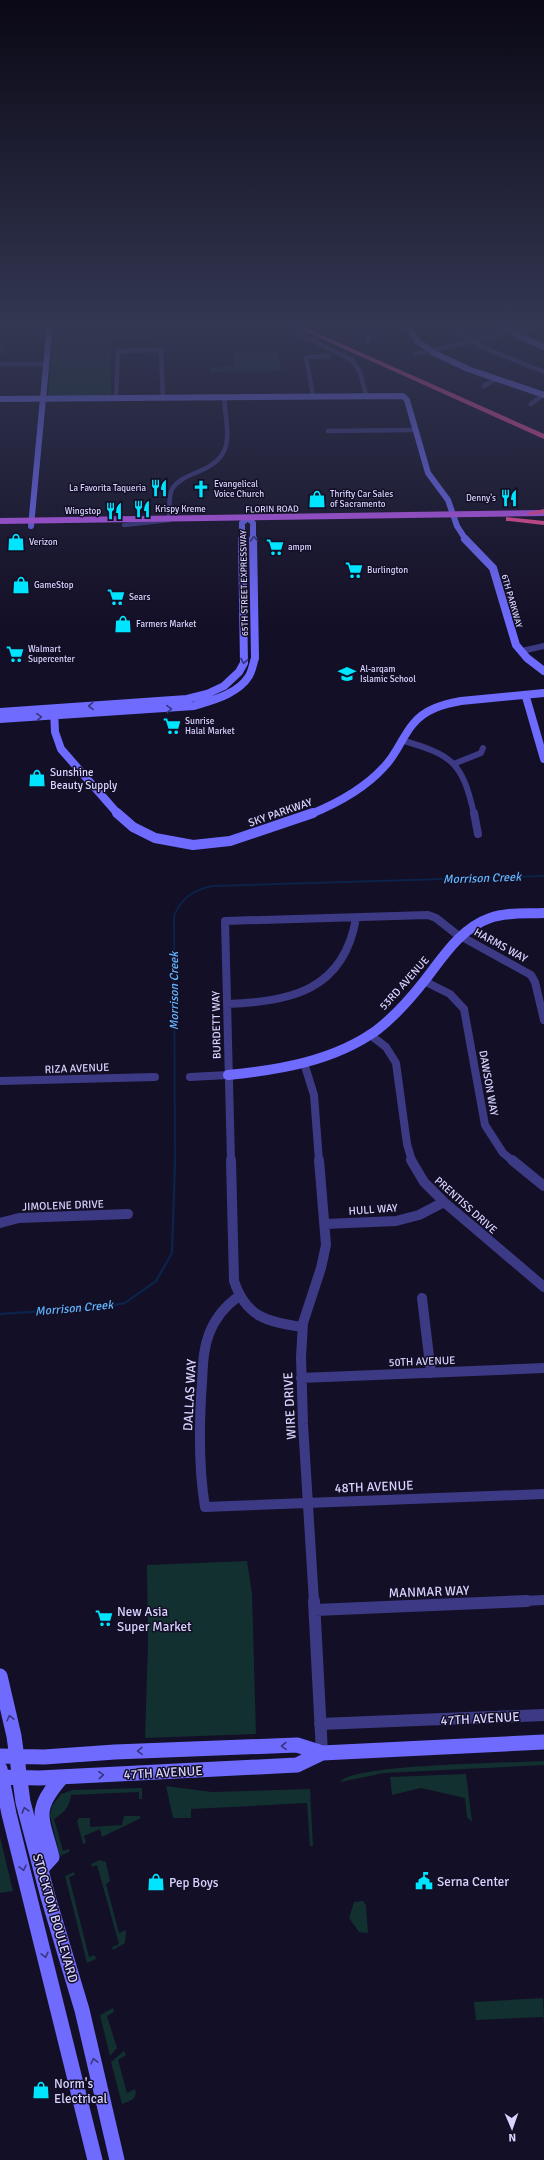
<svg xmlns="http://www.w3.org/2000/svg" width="544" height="2160" font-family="Signika,sans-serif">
  <rect width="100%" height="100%" fill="#130f26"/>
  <path fill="#12302f" d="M0 324H8L2 356H0Z
    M54 324H161L162 337 111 338V398L48 397Z
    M277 350 281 371 210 372V367L234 366 233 351Z
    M247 1561 252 1594 256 1734 145 1738 148 1644 147 1565Z
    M544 1761V1765L384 1773 340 1782C351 1764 515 1763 544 1761Z
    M466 1774 472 1822 467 1817 465 1798 421 1788 392 1795 390 1777Z
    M166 1786 212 1792 310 1789 313 1846H310L307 1803 191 1809V1818H173Z
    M142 1788V1799H139V1792L71 1795C70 1806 64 1813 54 1819L63 1851 69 1849V1852L60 1856 50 1815 52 1806 61 1794 73 1790Z
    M124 1816H139L141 1818 102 1837 100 1829 84 1836 86 1843 83 1844 77 1821 79 1818H90V1827L122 1825Z
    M0 1837 13 1891 0 1893Z
    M100 1860 106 1862 110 1881 106 1884 119 1933 126 1930 125 1943 113 1950 112 1947 119 1944 97 1865 92 1867 91 1864Z
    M74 1872 75 1875 69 1877 89 1957 95 1955 96 1959 87 1963 65 1876Z
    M363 1901 366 1905 368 1933 359 1932 349 1918 354 1902Z
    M543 1998 544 2022 543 2017 476 2020 474 2002Z
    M113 2008 114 2012 107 2016 117 2048 110 2056 100 2015Z
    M124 2051 126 2055 118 2060 127 2093 135 2089C138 2100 130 2100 122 2104L111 2062Z"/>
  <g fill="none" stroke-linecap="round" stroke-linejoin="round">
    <path stroke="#0c2248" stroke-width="2" d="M175 1161 174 916C181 898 194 890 212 886L544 876"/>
    <path stroke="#0c2248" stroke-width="2.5" d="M0 1314 102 1307 125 1303 156 1281 172 1253 175 1160"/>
    <path stroke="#3d3a85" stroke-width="4.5" d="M366 324 369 338 367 342
      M450 324 482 347 544 372
      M297 333 352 360 360 372 366 395
      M434 350 544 324
      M415 354 428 351
      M0 364H47
      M484 386 495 379
      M313 396 306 357 329 356
      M116 398 118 351 161 350 163 397
      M531 404 543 395
      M328 431 414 430
      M124 525 169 520C170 510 168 498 172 489 177 481 186 477 195 473 237 458 227 435 224 397"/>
    <path stroke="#3d3a85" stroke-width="6" d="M522 651 544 646
      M401 740C452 755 462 761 474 814
      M456 763 481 753 483 748"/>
    <path stroke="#3d3a85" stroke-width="8" d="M474 813 478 834
      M424 981 450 994 464 1009 485 1125 503 1153 513 1161
      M227 1004C291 1002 344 990 356 918
      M369 1034 386 1047 396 1063 407 1144 412 1161
      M304 1063 314 1095 319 1161
      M190 1077 228 1075
      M0 1081 155 1077
      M231 1161 225 921 428 915 436 918 455 933 531 975 535 982 544 1020"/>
    <path stroke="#3d3a85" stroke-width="10" d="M231 1160 234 1281C246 1317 267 1322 302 1327
      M411 1160 424 1182 444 1202 544 1287
      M512 1160 544 1186
      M0 1223 19 1218 128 1214
      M325 1224 396 1221 419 1215 444 1202
      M239 1296C225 1306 215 1318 209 1334 203 1350 203 1365 202 1382 199 1424 198 1465 205 1507L544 1494
      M422 1298 431 1373
      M301 1378 544 1368
      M314 1602 303 1424 301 1357 303 1323 321 1268 326 1245 319 1160
      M504 1602 544 1600"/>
    <path stroke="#3d3a85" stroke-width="12" d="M314 1601 322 1753
      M315 1610 527 1601
      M320 1724 544 1715"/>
    <path stroke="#6f6bff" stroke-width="6" d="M406 324 418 342 429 349
      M501 324 518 336 544 347
      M432 352 468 369 544 395
      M0 399 403 396 407 400 428 473 448 500 457 526 466 540
      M31 526 50 324
      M242 540V523L248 518 253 523V540"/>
    <path stroke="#6f6bff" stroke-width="8" d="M465 539 493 568 516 645 527 658 544 671
      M526 697 544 759
      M54 709 55 732 61 749 118 814
      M0 712 187 699 207 694 224 686 239 672 244 663 242 539
      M0 719 194 706C213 700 238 694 249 676 252 671 253 664 255 658L253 539
      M311 814C338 803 364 789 384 767 397 754 402 737 413 724 425 709 444 704 461 701L544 693"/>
    <path stroke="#6f6bff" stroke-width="10" d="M117 813 133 827 155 838 193 845 230 841 313 813
      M228 1075C279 1070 334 1061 377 1030 395 1016 411 998 425 980 443 957 461 928 490 918 507 912 526 914 544 913"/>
    <path stroke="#6f6bff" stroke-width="15" d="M0 1676 14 1736 23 1802 48 1897 82 2010 117 2160
      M0 1756 44 1757 115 1752 297 1745 322 1753 544 1742
      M0 1769 9 1814 95 2160
      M0 1777 39 1778 297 1765 322 1753
      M41 1869 52 1857C42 1817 32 1811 62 1777"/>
    <path stroke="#c25bff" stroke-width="6" d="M0 521 544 513"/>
    <path fill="#ff4fa3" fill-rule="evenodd" d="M289 324H297L544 434V439Z
      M544 509V513L530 515 526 513Z
      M506 517 544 521V525L509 521H506Z"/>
  </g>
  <defs><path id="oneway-chevron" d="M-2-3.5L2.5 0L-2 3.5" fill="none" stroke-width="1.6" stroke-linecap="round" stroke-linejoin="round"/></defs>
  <g stroke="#38347d">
    <use href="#oneway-chevron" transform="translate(254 539) rotate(-91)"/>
    <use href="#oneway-chevron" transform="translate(244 661) rotate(101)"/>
    <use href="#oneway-chevron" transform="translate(91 706) rotate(177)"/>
    <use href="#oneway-chevron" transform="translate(169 709) rotate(-3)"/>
    <use href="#oneway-chevron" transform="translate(39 717) rotate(-3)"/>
    <use href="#oneway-chevron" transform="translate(10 1718) rotate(-103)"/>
    <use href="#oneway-chevron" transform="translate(284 1746) rotate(178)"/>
    <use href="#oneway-chevron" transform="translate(140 1751) rotate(178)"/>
    <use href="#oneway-chevron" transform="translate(101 1775) rotate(-3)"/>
    <use href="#oneway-chevron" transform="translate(25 1810) rotate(-106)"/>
    <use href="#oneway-chevron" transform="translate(23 1868) rotate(76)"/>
    <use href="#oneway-chevron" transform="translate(45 1955) rotate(76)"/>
    <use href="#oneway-chevron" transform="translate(94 2061) rotate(-104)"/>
  </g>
  <linearGradient id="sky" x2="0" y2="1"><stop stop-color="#0a0815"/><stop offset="0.52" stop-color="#333752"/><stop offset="1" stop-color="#333752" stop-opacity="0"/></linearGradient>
  <rect width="544" height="626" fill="url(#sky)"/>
  <defs>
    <g id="restaurant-bare" transform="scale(1.38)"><path d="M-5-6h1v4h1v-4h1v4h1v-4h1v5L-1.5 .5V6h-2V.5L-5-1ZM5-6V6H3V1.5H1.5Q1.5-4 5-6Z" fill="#00e5ff" stroke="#130f26" stroke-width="2.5" paint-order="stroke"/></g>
    <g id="church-bare" transform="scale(1.38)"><path d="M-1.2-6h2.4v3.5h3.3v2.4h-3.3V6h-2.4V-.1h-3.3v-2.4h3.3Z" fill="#00e5ff" stroke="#130f26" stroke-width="2.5" paint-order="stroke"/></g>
    <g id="shop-bare" transform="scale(1.38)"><path d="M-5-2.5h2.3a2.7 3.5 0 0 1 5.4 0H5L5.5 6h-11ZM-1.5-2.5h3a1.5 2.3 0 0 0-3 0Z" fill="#00e5ff" stroke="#130f26" stroke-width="2.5" paint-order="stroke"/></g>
    <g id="supermarket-bare" transform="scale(1.38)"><path d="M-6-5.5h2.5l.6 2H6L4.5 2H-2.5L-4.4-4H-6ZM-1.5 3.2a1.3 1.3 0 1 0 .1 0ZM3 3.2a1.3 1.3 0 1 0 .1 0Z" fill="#00e5ff" stroke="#130f26" stroke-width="2.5" paint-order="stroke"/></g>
    <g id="school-bare" transform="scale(1.38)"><path d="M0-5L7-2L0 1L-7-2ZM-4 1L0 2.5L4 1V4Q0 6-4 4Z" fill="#00e5ff" stroke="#130f26" stroke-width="2.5" paint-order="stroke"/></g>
    <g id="civic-bare" transform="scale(1.38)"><path d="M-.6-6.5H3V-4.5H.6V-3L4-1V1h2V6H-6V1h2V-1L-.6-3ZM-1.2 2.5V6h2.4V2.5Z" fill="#00e5ff" stroke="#130f26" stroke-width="2.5" paint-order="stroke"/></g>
  </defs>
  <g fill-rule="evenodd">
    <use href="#restaurant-bare" x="159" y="488"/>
    <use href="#church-bare" x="201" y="489"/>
    <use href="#restaurant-bare" x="509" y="498"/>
    <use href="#shop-bare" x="317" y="499"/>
    <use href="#restaurant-bare" x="142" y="509"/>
    <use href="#restaurant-bare" x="114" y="511"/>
    <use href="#shop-bare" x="16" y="542"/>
    <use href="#supermarket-bare" x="275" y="547"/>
    <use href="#supermarket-bare" x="354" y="570"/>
    <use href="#shop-bare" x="21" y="585"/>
    <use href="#supermarket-bare" x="116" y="597"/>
    <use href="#shop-bare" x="123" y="624"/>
    <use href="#supermarket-bare" x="15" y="654"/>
    <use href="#school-bare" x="347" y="674"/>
    <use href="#supermarket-bare" x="172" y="726"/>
    <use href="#shop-bare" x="37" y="778"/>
    <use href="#supermarket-bare" x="104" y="1618"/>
    <use href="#civic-bare" x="424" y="1881"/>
    <use href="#shop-bare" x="156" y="1882"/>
    <use href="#shop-bare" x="41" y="2090"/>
  </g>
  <g text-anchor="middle" stroke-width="3" stroke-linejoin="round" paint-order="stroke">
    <g font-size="9" fill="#d9d4ff" stroke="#130f26" text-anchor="start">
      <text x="214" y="487">Evangelical<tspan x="214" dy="10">Voice Church</tspan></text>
      <text x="146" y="491" text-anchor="end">La Favorita Taqueria</text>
      <text x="330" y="497">Thrifty Car Sales<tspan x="330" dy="10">of Sacramento</tspan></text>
      <text x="496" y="501" text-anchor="end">Denny's</text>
      <text x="155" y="512">Krispy Kreme</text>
      <text x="101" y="514" text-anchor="end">Wingstop</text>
      <text x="29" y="545">Verizon</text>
      <text x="288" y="550">ampm</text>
      <text x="367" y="573">Burlington</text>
      <text x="34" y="588">GameStop</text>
      <text x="129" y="600">Sears</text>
      <text x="136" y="627">Farmers Market</text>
      <text x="28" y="652">Walmart<tspan x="28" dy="10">Supercenter</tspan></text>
      <text x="360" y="672">Al-arqam<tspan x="360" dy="10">Islamic School</tspan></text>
      <text x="185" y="724">Sunrise<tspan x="185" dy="10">Halal Market</tspan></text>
    </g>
    <g font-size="9" fill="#d9d4ff" stroke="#130f26">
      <text transform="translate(272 509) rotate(-1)" y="3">FLORIN ROAD</text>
      <text transform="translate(244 583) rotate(-91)" y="3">65TH STREET EXPRESSWAY</text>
      <text transform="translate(512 601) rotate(74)" y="3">6TH PARKWAY</text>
    </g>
    <g font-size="11" fill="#d9d4ff" stroke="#130f26" text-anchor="start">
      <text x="50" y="776">Sunshine<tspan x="50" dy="13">Beauty Supply</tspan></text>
    </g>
    <g font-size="11" fill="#d9d4ff" stroke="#130f26">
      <text transform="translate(280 812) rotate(-19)" y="4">SKY PARKWAY</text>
      <text transform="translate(501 945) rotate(29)" y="4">HARMS WAY</text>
      <text transform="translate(404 983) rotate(-48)" y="4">53RD AVENUE</text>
      <text transform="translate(216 1025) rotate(-91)" y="4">BURDETT WAY</text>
      <text transform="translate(77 1068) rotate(-2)" y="4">RIZA AVENUE</text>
      <text transform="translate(489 1083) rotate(80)" y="4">DAWSON WAY</text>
      <text transform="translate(63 1205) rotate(-2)" y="4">JIMOLENE DRIVE</text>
      <text transform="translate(466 1205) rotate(42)" y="4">PRENTISS DRIVE</text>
      <text transform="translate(373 1209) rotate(-4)" y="4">HULL WAY</text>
      <text transform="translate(422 1361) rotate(-2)" y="4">50TH AVENUE</text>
    </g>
    <g font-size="12" font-style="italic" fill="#62b6ff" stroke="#130f26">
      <text transform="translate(482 878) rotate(-2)" y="4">Morrison Creek</text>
      <text transform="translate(174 991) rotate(-90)" y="4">Morrison Creek</text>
      <text transform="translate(74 1308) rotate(-5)" y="4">Morrison Creek</text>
    </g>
    <g font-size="13" fill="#d9d4ff" stroke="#130f26">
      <text transform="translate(189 1395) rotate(-87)" y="5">DALLAS WAY</text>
      <text transform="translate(289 1406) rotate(-93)" y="5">WIRE DRIVE</text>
      <text transform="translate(374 1486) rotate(-2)" y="5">48TH AVENUE</text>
      <text transform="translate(429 1591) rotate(-2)" y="5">MANMAR WAY</text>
      <text transform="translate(480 1718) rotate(-3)" y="5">47TH AVENUE</text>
      <text transform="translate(163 1772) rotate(-3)" y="5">47TH AVENUE</text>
      <text transform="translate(56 1918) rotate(74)" y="5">STOCKTON BOULEVARD</text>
    </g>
    <g font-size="13" fill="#d9d4ff" stroke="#130f26" text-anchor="start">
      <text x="117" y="1616">New Asia<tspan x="117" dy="15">Super Market</tspan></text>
      <text x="437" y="1886">Serna Center</text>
      <text x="169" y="1887">Pep Boys</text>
      <text x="54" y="2088">Norm's<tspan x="54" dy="15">Electrical</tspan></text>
    </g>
  </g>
  <g transform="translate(512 2128) rotate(178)" stroke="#130f26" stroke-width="3" paint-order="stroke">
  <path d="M0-3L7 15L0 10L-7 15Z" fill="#d9d4ff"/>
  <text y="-6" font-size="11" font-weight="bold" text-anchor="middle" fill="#d9d4ff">N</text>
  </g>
</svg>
